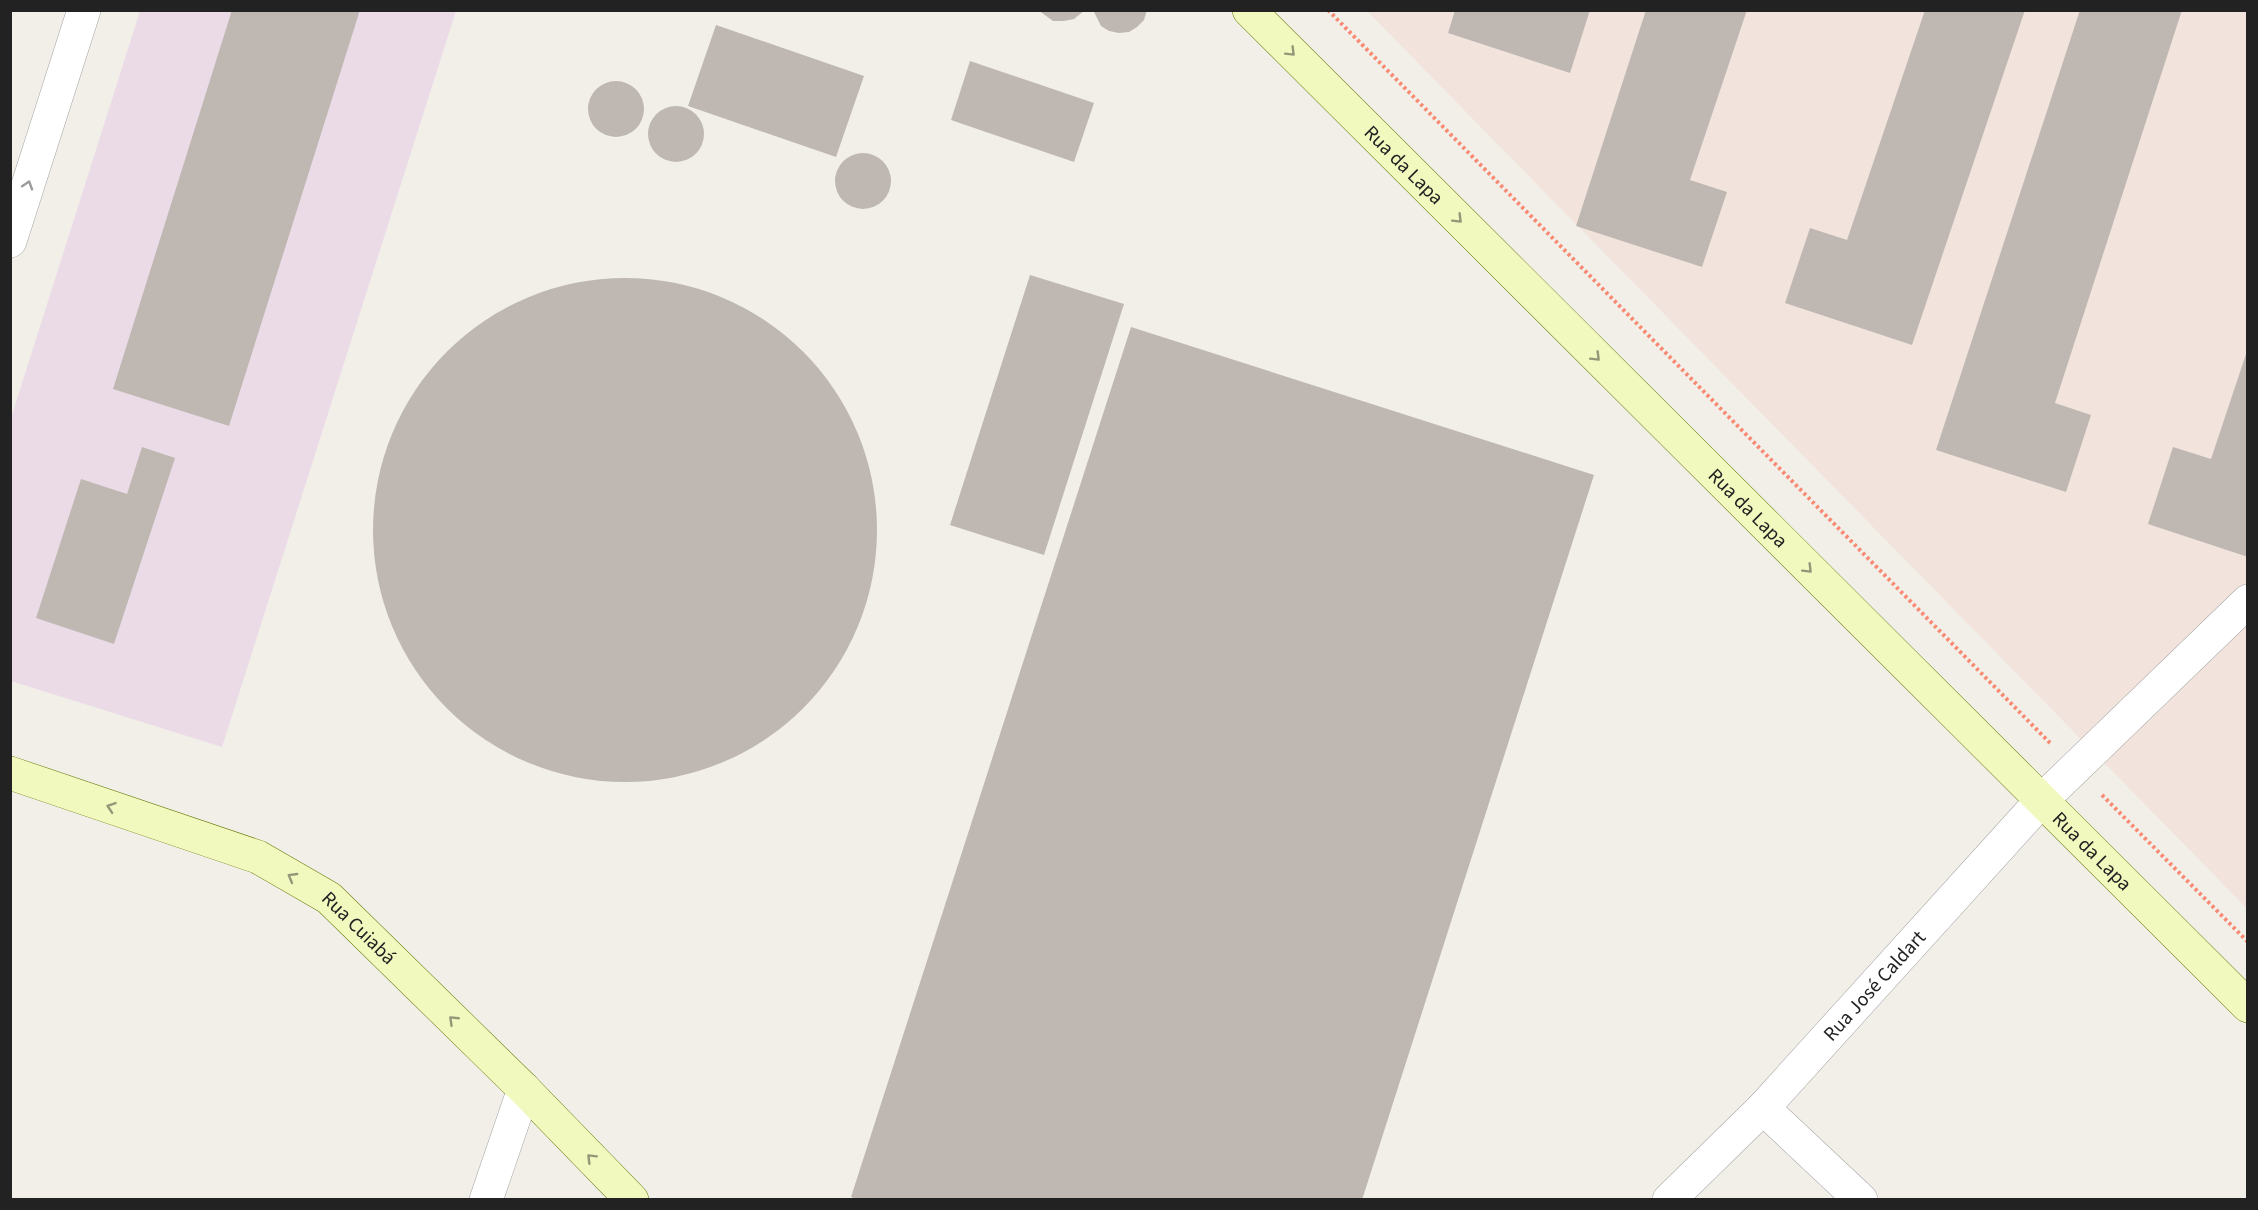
<svg xmlns="http://www.w3.org/2000/svg" width="2258" height="1210" font-family="'Source Sans 3',sans-serif">
  <rect width="100%" height="100%" fill="#f2efe9"/>
  <path fill="#eadbe7" d="M140 11H456L222 747 11 681V418Z"/>
  <path fill="#f2e4dd" d="M1367 11H2247V909L2220 881Z"/>
  <path fill="#bfb8b2" d="M232 10H360L229 426 113 389Z
    M1038 10H1085L1074 19 1064 21H1053Z
    M1093 10H1147L1144 20 1137 27 1129 32 1119 33 1109 31 1101 26Z
    M1455 10H1590L1570 73 1448 33Z
    M1646 10H1747L1690 180 1727 192 1702 267 1576 226Z
    M1925 10H2025L1912 345 1785 303 1810 228 1847 240Z
    M2080 10H2182L2055 403 2091 415 2066 492 1936 450Z
    M716 25 864 76 836 157 688 106Z
    M970 61 1094 103 1074 162 951 120Z
    M588 109a28 28 0 1 1 56 0a28 28 0 1 1-56 0Z
    M648 134a28 28 0 1 1 56 0a28 28 0 1 1-56 0Z
    M835 181a28 28 0 1 1 56 0a28 28 0 1 1-56 0Z
    M1030 275 1124 304 1044 555 950 525Z
    M373 530a252 252 0 1 1 504 0a252 252 0 1 1-504 0Z
    M1131 327 1594 475 1362 1200H859L851 1197Z
    M2248 348V557L2148 524 2173 447 2211 459Z
    M142 447 175 458 114 644 36 618 81 479 127 494Z"/>
  <g fill="none" stroke-linecap="round" stroke-linejoin="round">
    <g stroke="#a6a6a6" stroke-width="34">
      <g id="minor">
        <path d="M1763 1108 1861 1200"/>
        <path d="M486 1200 524 1089"/>
        <path id="s1" d="M1669 1200 1763 1108 2041 801 2248 601"/>
      </g>
    </g>
    <g stroke="#a6a6a6" stroke-width="34">
      <path id="tertiary" d="M10 241 84 10"/>
    </g>
    <g stroke="#677a07" stroke-width="34">
      <g id="secondary">
        <path id="s2" d="M1249 10 2248 1006"/>
        <path id="s3" d="M10 773 258 857 329 898 524 1089 632 1200"/>
      </g>
    </g>
    <path stroke="#f88a73" stroke-width="4" stroke-dasharray="3 3" stroke-linecap="butt" d="M1328 10 2050 743
      M2102 795 2248 942"/>
    <use href="#minor" stroke="#fff" stroke-width="33"/>
    <use href="#tertiary" stroke="#fff" stroke-width="33"/>
    <use href="#secondary" stroke="#f2f9bf" stroke-width="33"/>
  </g>
  <defs><path id="oneway-chevron" d="M-2-3.5L2.5 0L-2 3.5" fill="none" stroke-width="1.6" stroke-linecap="round" stroke-linejoin="round" transform="scale(1.5)"/></defs>
  <g stroke="#949878">
    <use href="#oneway-chevron" transform="translate(1291 52) rotate(45)"/>
    <use href="#oneway-chevron" transform="translate(1458 219) rotate(45)"/>
    <use href="#oneway-chevron" transform="translate(1596 357) rotate(45)"/>
    <use href="#oneway-chevron" transform="translate(1808 569) rotate(45)"/>
    <use href="#oneway-chevron" transform="translate(111 807) rotate(-161)"/>
    <use href="#oneway-chevron" transform="translate(292 877) rotate(-150)"/>
    <use href="#oneway-chevron" transform="translate(453 1020) rotate(-136)"/>
    <use href="#oneway-chevron" transform="translate(591 1158) rotate(-135)"/>
  </g>
  <use stroke="#9c9c9c" href="#oneway-chevron" transform="translate(28 185) rotate(-72)"/>
  <g text-anchor="middle" stroke-width="5" stroke-linejoin="round" paint-order="stroke">
    <g font-size="20" fill="#222" stroke="#fff">
      <text dy="7" stroke="none"><textPath href="#s2" startOffset="219">Rua da Lapa</textPath></text>
      <text dy="7" stroke="none"><textPath href="#s2" startOffset="705">Rua da Lapa</textPath></text>
      <text dy="7" stroke="none"><textPath href="#s2" startOffset="1191">Rua da Lapa</textPath></text>
      <text dy="7" stroke="none"><textPath href="#s3" startOffset="386">Rua Cuiabá</textPath></text>
      <text dy="7" stroke="none"><textPath href="#s1" startOffset="297">Rua José Caldart</textPath></text>
    </g>
  </g>
  <rect width="2258" height="1210" fill="none" stroke="#222222" stroke-width="24"/>
</svg>
